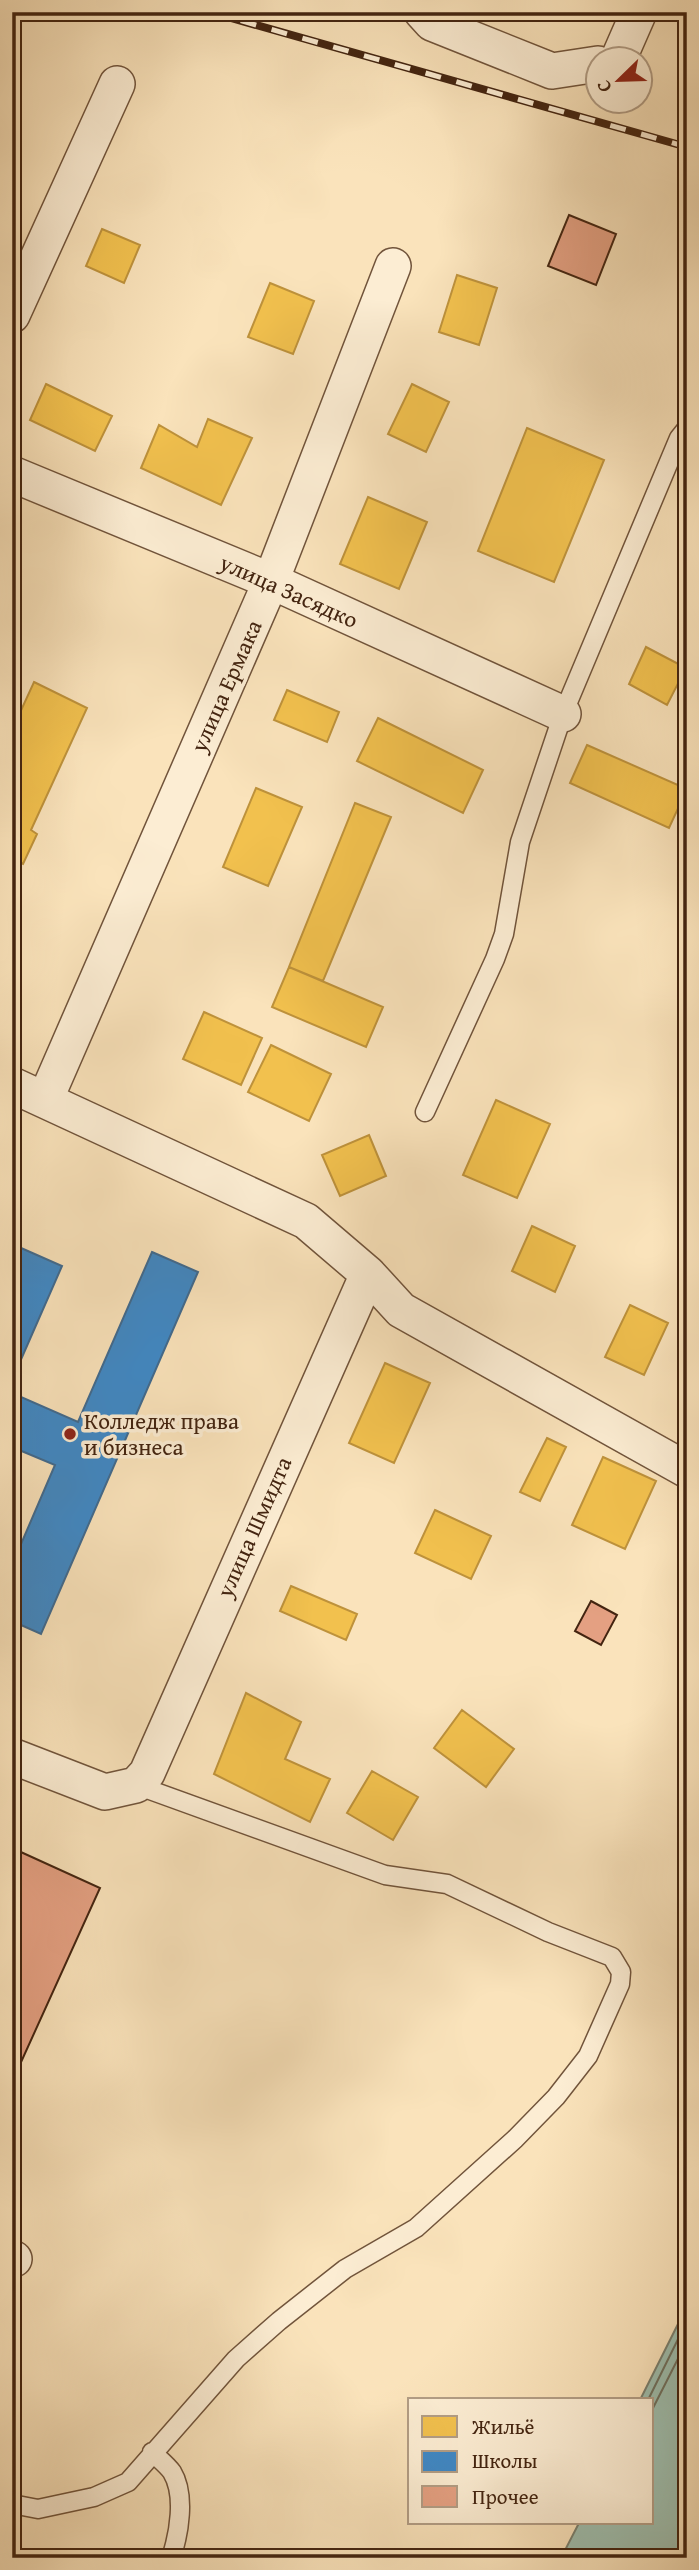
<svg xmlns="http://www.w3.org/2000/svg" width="699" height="2570" font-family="'Gentium Book Plus',serif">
  <rect width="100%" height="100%" fill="#fae3bb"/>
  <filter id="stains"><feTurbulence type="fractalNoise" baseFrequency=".00286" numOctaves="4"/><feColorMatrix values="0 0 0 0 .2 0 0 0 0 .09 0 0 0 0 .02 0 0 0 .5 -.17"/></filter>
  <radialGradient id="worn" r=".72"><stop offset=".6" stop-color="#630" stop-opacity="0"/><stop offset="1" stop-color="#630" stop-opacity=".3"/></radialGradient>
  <path fill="#9ebeae" stroke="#7a806f" stroke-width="2" d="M687 2306V2558H561L579 2523H652V2400H640Z"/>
  <path fill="#f2c14e" stroke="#be923b" stroke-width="2" d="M102 229 140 245 124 283 86 266Z
    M457 275 497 288 479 345 439 332Z
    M270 283 314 301 293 354 248 337Z
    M46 384 112 416 95 451 30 420Z
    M412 384 449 402 426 452 388 434Z
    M208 419 252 438 221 505 141 468 159 425 197 447Z
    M527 428 604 460 554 582 478 551Z
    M368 497 427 522 399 589 340 564Z
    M646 647 686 668 667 705 629 684Z
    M34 682 87 708 31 830 37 834 23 864 12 859V730Z
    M287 690 339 712 327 742 274 720Z
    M378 718 483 770 463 813 357 761Z
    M587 745 687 789 669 828 570 783Z
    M256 788 302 807 268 886 223 867Z
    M355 803 391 817 323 981 289 967Z
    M289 967 383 1007 366 1047 272 1007Z
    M204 1012 262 1038 241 1085 183 1059Z
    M271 1045 331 1074 309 1121 248 1092Z
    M496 1100 550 1124 517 1198 463 1175Z
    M369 1135 386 1176 340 1196 322 1155Z
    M532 1226 575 1246 555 1292 512 1271Z
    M630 1305 668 1323 644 1375 605 1357Z
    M385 1363 430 1383 394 1463 349 1443Z
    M547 1438 566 1447 540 1501 520 1492Z
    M603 1457 656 1481 625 1549 572 1525Z
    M435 1510 491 1536 471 1579 415 1553Z
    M291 1586 357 1614 346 1640 280 1611Z
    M246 1693 301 1722 285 1759 330 1779 310 1822 214 1774Z
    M462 1710 514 1749 486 1787 434 1748Z
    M372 1771 418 1797 393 1840 347 1813Z"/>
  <path fill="#3f88c5" stroke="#406a8f" stroke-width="2" d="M12 1244 62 1266 12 1380Z
    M152 1252 198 1272 41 1634 12 1621V1565L55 1465 12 1447V1393L78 1422Z"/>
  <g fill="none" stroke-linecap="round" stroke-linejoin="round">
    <path stroke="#70715f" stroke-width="2" d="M648 2400 687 2321
      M652 2410 687 2341"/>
  </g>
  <path fill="#e4a082" stroke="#432410" stroke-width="2" d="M569 215 616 234 596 285 548 266Z
    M591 1601 617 1615 601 1645 575 1631Z
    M12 1848 100 1888 12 2082Z"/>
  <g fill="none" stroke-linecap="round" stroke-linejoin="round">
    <g stroke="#71543b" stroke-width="21">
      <path id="lane" d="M425 1112 495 959 504 934 520 842 563 714 679 438 687 428
        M152 2452C158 2458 167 2465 172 2472 186 2495 179 2534 171 2558
        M12 2504 38 2509 94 2497 128 2482 236 2359 279 2321 345 2269 416 2228 515 2139 556 2097 588 2056 620 1984 621 1972 612 1957 548 1932 447 1884 385 1875 136 1785"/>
    </g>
    <g stroke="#71543b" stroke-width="38">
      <path id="street" d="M422 12 432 23 552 71 598 64
        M618 60 639 12
        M12 315 117 84
        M12 474 271 581 563 714
        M12 1085 306 1221 368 1274 147 1773 136 1785 105 1792 12 1756
        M45 1100 271 581 393 266
        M368 1274 401 1310 687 1470
        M12 2258 14 2259"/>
    </g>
    <use href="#lane" stroke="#fcedd3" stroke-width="18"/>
    <use href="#street" stroke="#fcedd3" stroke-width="35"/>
    <g stroke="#432410" stroke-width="8">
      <path id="rail" d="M210 12 687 147"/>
    </g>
    <use href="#rail" stroke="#fcedd3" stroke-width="5" stroke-dasharray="16" stroke-linecap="butt"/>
  </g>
  <circle fill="#8f2418" stroke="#fcedd3" stroke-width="2.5" cx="70" cy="1434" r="7"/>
  <g text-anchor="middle" stroke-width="7" stroke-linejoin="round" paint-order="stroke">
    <g font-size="23" fill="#432410" stroke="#fcedd3">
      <text transform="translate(289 591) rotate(24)" y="8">улица Засядко</text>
      <text transform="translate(226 686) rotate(-66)" y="8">улица Ермака</text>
      <text transform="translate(254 1527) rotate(-66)" y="8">улица Шмидта</text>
    </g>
    <g font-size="23" fill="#432410" stroke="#fcedd3" text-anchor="start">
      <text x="84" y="1429">Колледж права<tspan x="84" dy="26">и бизнеса</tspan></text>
    </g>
  </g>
  <rect width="699" height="2570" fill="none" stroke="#fae3bb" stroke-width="42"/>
  <rect x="14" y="14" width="671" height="2542" fill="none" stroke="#432410" stroke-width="3.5"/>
  <rect x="21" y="21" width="657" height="2528" fill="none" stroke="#432410" stroke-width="2"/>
  <rect x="408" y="2398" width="245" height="126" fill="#fcedd3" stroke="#b29d85" stroke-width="2"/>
  <rect x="422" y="2416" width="35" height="21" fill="#f2c14e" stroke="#b29d85" stroke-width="2"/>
  <text x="472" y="2434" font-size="21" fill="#432410">Жильё</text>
  <rect x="422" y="2451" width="35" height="21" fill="#3f88c5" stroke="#b29d85" stroke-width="2"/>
  <text x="472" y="2468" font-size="21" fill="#432410">Школы</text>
  <rect x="422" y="2486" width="35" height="21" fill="#e4a082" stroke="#b29d85" stroke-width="2"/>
  <text x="472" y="2504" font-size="21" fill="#432410">Прочее</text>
  <g transform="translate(619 80) rotate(247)"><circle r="33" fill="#fcedd3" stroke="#b29d85" stroke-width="2"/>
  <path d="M0-5L12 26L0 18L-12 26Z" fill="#8f2418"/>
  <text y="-10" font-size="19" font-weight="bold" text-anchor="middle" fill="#432410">С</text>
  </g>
  <rect width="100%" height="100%" filter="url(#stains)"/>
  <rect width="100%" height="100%" fill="url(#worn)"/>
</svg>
